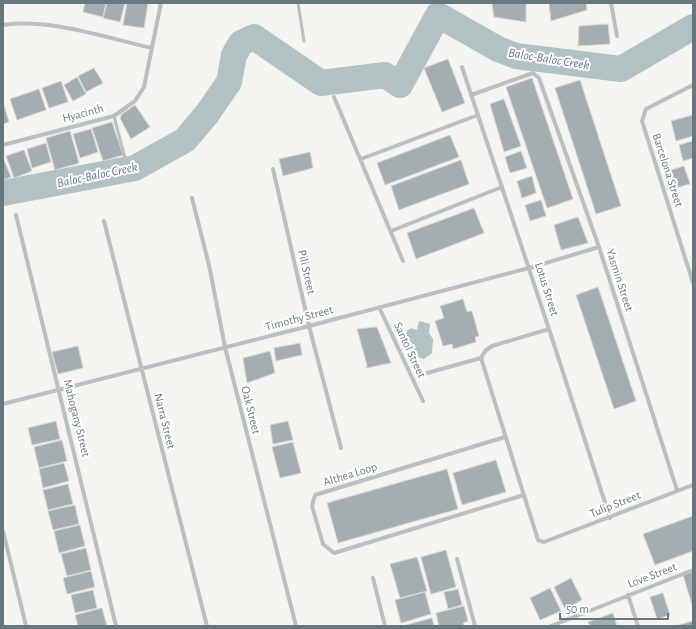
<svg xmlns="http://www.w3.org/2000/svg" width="696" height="629" font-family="'Alegreya Sans',sans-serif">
  <rect width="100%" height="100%" fill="#f4f4f1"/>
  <path fill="#b2c1c2" d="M419 321 430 324 429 333 433 339 432 353 424 359 413 356V352L410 351 412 343 406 338 407 331 411 328 417 330Z"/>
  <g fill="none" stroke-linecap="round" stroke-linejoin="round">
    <path stroke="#b2c1c2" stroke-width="26" d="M3 193 135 168 185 140 207 114 229 82 234 55 241 43 254 37 321 83 385 75 400 85 438 15 498 49 516 56 621 69 693 27"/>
  </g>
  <path fill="#a4adb0" stroke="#d6d5d4" d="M85 3H106L103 17 83 12Z
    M107 3H125L120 22 103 18Z
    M127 3H148L144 28 123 25Z
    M492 3H526V22L494 17Z
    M549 3H586L587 10 551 21Z
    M608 24 610 44 578 46 579 26Z
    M448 59 465 103 442 112 424 68Z
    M94 68 103 83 86 92 78 76Z
    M77 77 86 94 73 101 64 85Z
    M532 78 573 199 547 208 506 87Z
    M580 80 621 206 596 214 555 88Z
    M61 81 68 102 49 108 42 88Z
    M39 89 46 110 17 120 10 99Z
    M504 99 521 146 504 152 490 104Z
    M3 103 9 122 3 124Z
    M135 105 150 127 131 139 120 118 122 114Z
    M693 115V136L676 141 671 121Z
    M112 122 123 155 103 161 92 128Z
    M91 129 98 152 80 158 73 134Z
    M70 131 79 163 55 170 46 138Z
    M450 135 459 157 385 185 377 163Z
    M693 141V158L683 161 679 145Z
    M46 143 51 162 32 168 27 149Z
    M24 150 32 171 14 178 6 156Z
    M521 151 527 168 510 173 505 157Z
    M310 152 313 168 283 176 279 159Z
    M4 160 11 177 3 180V161Z
    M461 160 469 184 399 210 391 186Z
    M684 166 690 184 668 190 664 172Z
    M532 176 536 193 522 198 517 181Z
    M541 200 546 216 530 221 525 205Z
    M474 208 484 233 416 259 407 233Z
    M578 217 588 243 561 250 554 225Z
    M598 287 636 401 614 409 576 295Z
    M463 299 467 312 472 311 479 336 475 337 476 342 453 349 452 344 443 346 435 321 444 318 440 306Z
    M377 327 391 363 366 368 367 365 357 329Z
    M300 343 302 355 276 361 274 348Z
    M78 346 83 368 58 374 52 352Z
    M270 351 275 373 247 383 243 358Z
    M56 421 60 439 32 445 28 428Z
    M288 421 293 440 273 444 270 425Z
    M62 440 67 461 39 468 34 447Z
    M293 442 301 473 280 478 272 447Z
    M496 460 506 492 462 505 453 473Z
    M64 463 69 481 43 488 39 469Z
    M447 469 458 509 338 543 327 503Z
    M68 484 73 504 48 510 43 490Z
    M75 505 79 524 53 530 48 511Z
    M693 516V551L655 565 643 534Z
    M80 525 85 546 59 553 54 531Z
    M86 548 91 570 67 576 61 554Z
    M446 550 456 587 431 594 421 557Z
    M417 557 427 591 400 598 390 564Z
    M91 571 95 587 67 594 63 578Z
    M693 572V608L683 575Z
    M571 578 582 600 565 609 554 587Z
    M550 588 561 611 540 620 530 598Z
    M458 589 462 605 448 609 444 592Z
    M93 590 97 608 75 613 71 595Z
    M425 592 431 614 401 623 395 600Z
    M663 593 670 615 657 619 650 597Z
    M464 606 468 621 463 623 464 626H439L436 613Z
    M102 608 107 626H78L75 615Z
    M613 613 617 626H590L588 622Z
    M432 618 434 626H406V625Z
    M693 621V626H675Z"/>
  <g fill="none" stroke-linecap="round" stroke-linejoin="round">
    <path stroke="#babfc1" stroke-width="3" d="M298 3 304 41
      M114 116 126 162"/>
    <path stroke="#babfc1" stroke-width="4" d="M611 3 617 36
      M3 25C50 18 106 38 152 48
      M462 67 549 329 610 518
      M693 85 646 109 642 121 693 283
      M471 95 533 73 539 78 599 247 677 490
      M334 97 403 261
      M3 145 114 116 135 101 144 87 161 3
      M361 159 478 115
      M273 169 309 326 341 448
      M192 198 209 265 225 347 296 626
      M16 215 116 626
      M104 221 207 626
      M391 231 502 187
      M379 307 423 401
      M549 329 492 346 485 351 481 358 538 540 544 542 693 485
      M427 373 481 358
      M3 404 309 326 529 268 599 247
      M505 437 315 495 312 506 323 544 334 553 524 495
      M3 531 26 626
      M457 559 475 626
      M373 578 385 626
      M628 595 638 626
      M551 626 693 570"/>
  </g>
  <g text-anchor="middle" stroke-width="4" stroke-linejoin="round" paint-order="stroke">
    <g font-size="12" fill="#67797f" stroke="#fff">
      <text transform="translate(83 113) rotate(-15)" y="4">Hyacinth</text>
      <text transform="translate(668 170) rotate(72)" y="4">Barcelona Street</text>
      <text transform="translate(307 272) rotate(77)" y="4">Pili Street</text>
      <text transform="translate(620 280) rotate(72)" y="4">Yasmin Street</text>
      <text transform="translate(547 289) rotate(72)" y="4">Lotus Street</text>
      <text transform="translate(299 318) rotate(-15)" y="4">Timothy Street</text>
      <text transform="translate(410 350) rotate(65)" y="4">Santol Street</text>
      <text transform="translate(251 410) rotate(76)" y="4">Oak Street</text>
      <text transform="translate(77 418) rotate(76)" y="4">Mahogany Street</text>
      <text transform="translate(165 421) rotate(76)" y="4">Narra Street</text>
      <text transform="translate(350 474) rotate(-17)" y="4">Althea Loop</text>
      <text transform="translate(615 504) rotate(-22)" y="4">Tulip Street</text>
      <text transform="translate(652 575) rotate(-21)" y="4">Love Street</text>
    </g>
    <g font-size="13" font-style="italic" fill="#637b7c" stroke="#fff">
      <text transform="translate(549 58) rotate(9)" y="5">Baloc-Baloc Creek</text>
      <text transform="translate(97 174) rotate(-12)" y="5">Baloc-Baloc Creek</text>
    </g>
  </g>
  <rect width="696" height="629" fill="none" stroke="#67797f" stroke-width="8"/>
  <path d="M560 613v6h108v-6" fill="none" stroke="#67797f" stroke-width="2"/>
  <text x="566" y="613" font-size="12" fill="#67797f" stroke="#ffffff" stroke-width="3" paint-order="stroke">50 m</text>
</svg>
